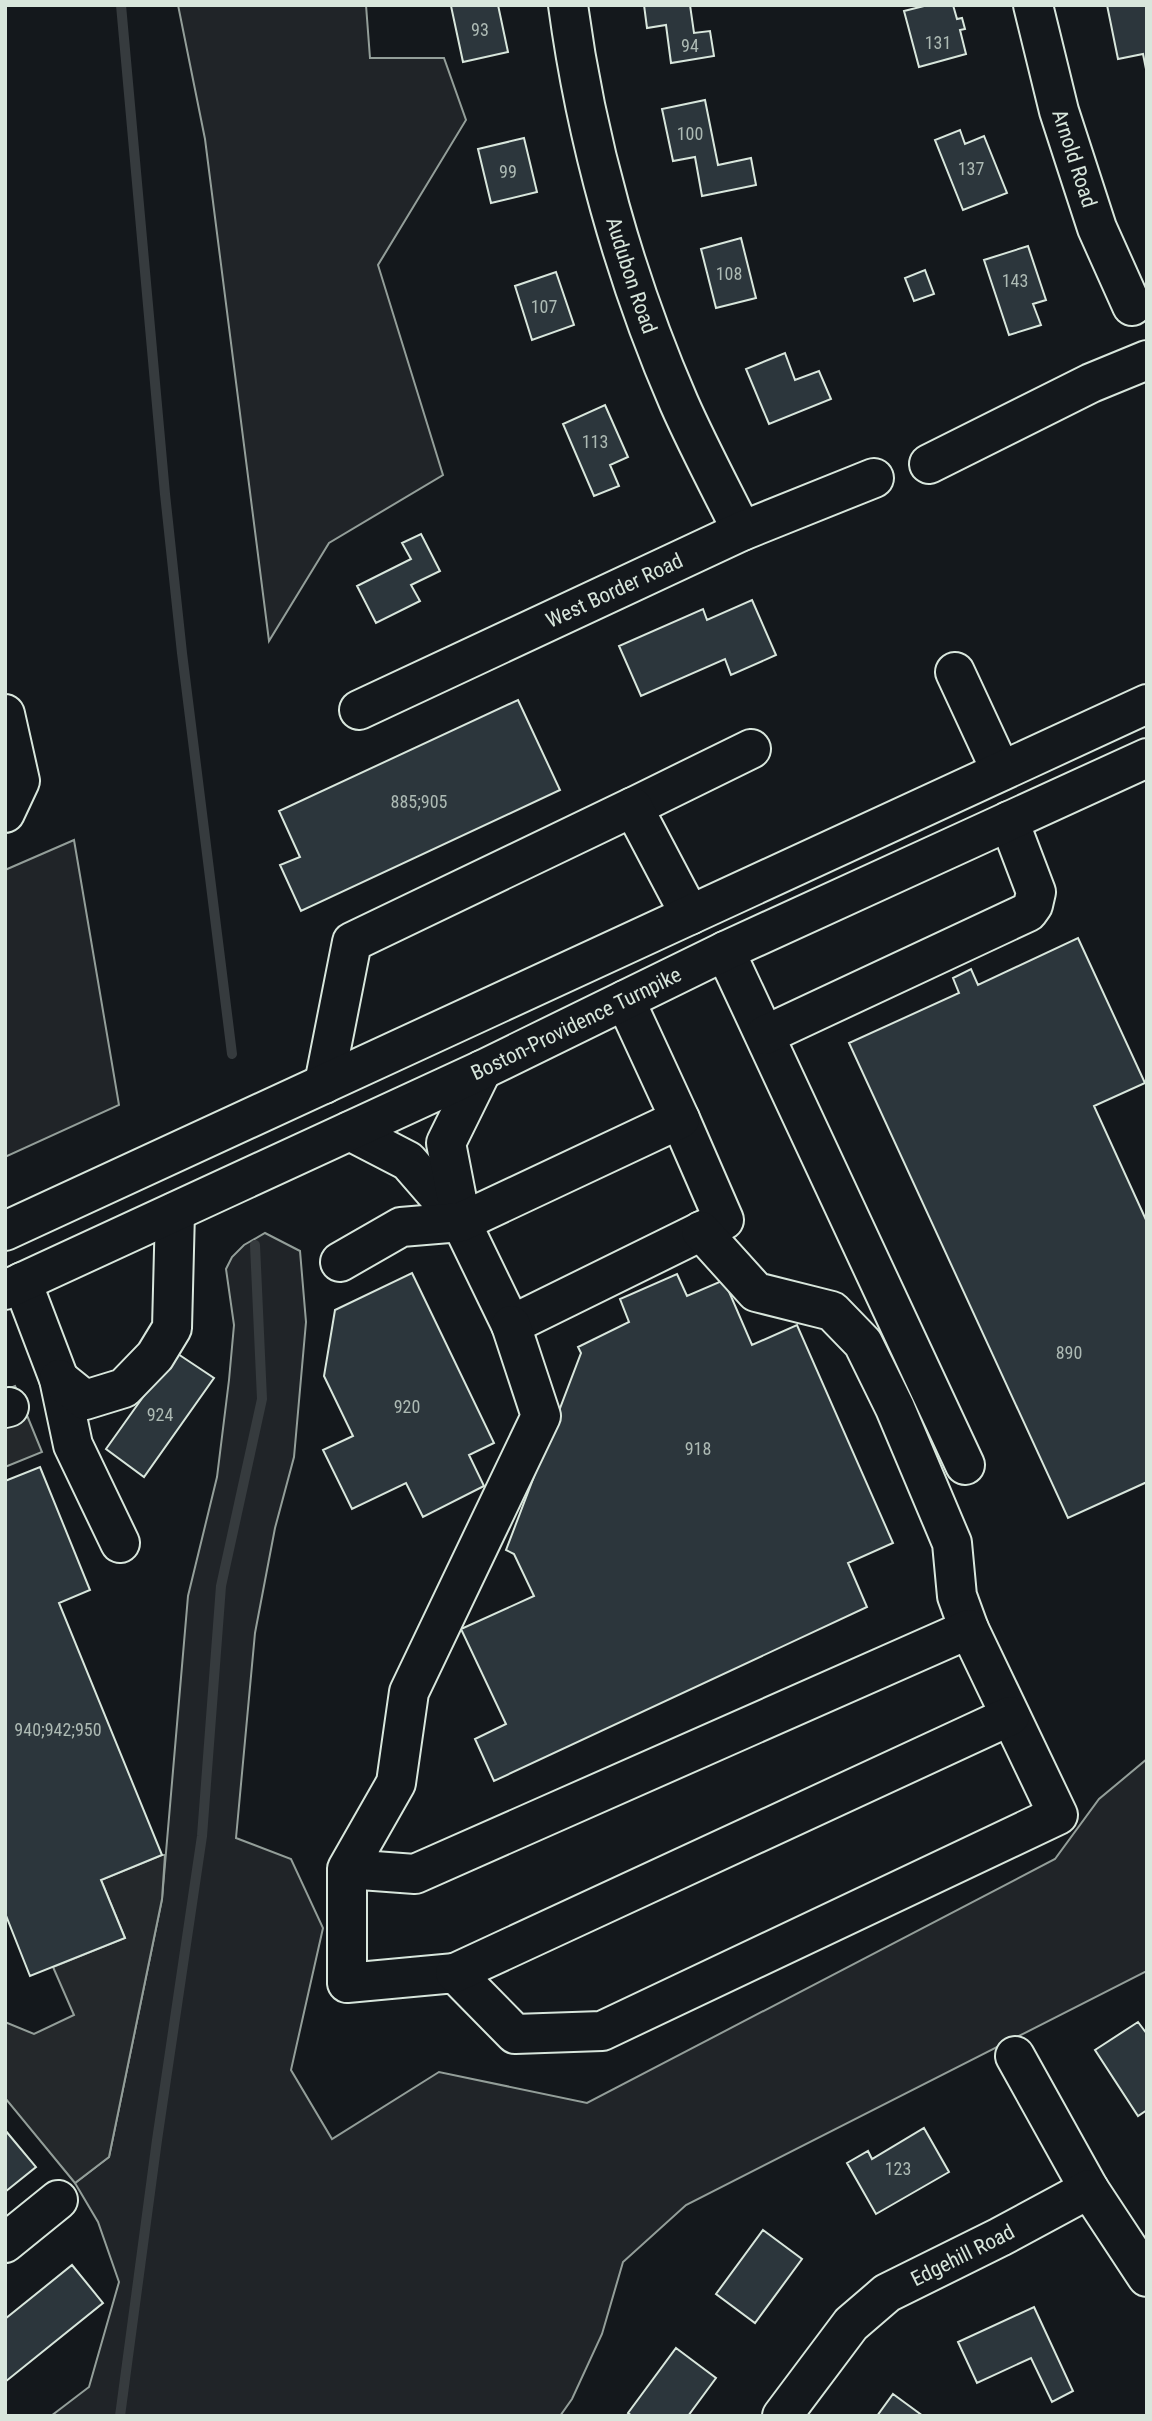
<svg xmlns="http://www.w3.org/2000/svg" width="1152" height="2421" viewBox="0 0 1152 2421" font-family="'Roboto Condensed',sans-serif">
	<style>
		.green { fill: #202428; stroke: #939e99; stroke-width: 2 }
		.parking { fill: #24282b; stroke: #939e99; stroke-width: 2 }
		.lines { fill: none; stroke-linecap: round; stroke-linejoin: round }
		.stream { stroke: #363b3e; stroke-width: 10 }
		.building { fill: #2c363c; stroke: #d8e6dc; stroke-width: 2 }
		.minor-casing { stroke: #d8e6dc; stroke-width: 42 }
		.major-casing { stroke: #d8e6dc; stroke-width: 42 }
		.minor { stroke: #14181c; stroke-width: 38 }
		.major { stroke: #14181c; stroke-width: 38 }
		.labels { text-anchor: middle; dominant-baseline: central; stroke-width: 5; stroke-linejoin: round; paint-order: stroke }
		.number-label { font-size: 18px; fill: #adbab4 }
		.street-label { font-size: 21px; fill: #d8e6dc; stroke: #14181c }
	</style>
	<rect width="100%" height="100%" fill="#14181c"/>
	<!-- green -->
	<path class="green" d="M 178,5 L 366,5 L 370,58 L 444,58 L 466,120 L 378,265 L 443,475 L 329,543 L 269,641 L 205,139 Z
		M 74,840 L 119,1105 L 5,1157 L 5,870 Z
		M 265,1233 L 300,1251 L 306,1322 L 294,1457 L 275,1528 L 255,1633 L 236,1838 L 291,1859 L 323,1928 L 291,2070 L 332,2139 L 439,2072 L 587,2103 L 1055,1859 L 1099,1799 L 1147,1759 L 1147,1971 L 686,2205 L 623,2262 L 602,2334 L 572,2399 L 560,2416 L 51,2416 L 89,2387 L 119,2282 L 98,2222 L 75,2183 L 109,2157 L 162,1899 L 188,1596 L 217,1477 L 229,1380 L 234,1325 L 226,1269 L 232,1257 L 244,1245 Z"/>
	<!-- parking -->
	<path class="parking" d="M 15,1386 L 42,1452 L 5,1467 L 5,1390 Z
		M 162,1855 L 165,1855 L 162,1899 L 109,2157 L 75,2183 L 5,2098 L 5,2022 L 34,2034 L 74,2015 L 53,1967 L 125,1938 L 101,1880 Z"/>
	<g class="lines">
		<!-- stream -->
		<path class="stream" d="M 121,5 L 165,494 L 182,653 L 232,1054
			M 120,2416 L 157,2140 L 202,1836 L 221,1586 L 262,1399 L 255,1245"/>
	</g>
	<!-- building -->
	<path class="building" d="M 498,5 L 508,52 L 463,62 L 451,6 Z
		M 644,5 L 690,5 L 694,33 L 710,31 L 714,56 L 671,63 L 666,25 L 647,28 Z
		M 928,5 L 953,5 L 957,19 L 962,18 L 965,29 L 960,30 L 966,54 L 919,67 L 904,11 Z
		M 1107,5 L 1147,5 L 1147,74 L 1143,54 L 1118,59 Z
		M 705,100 L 718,165 L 751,158 L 756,185 L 702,196 L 695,157 L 673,161 L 662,109 Z
		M 960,130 L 965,144 L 984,136 L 1007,193 L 963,210 L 935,140 Z
		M 524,138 L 537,192 L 491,203 L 478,149 Z
		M 741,238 L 756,298 L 716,308 L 701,249 Z
		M 1028,246 L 1046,300 L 1033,304 L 1041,325 L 1009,335 L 984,260 Z
		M 925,270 L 934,294 L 914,301 L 905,278 Z
		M 556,272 L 574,325 L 532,340 L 515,286 Z
		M 785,353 L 795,380 L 819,371 L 831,399 L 769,424 L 746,369 Z
		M 605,405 L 628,457 L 610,465 L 619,486 L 594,496 L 563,424 Z
		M 421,534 L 440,571 L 411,585 L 420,601 L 376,623 L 357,586 L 411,559 L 402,543 Z
		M 752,600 L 776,655 L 731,675 L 725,659 L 641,696 L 619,646 L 703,609 L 707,620 Z
		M 518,700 L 560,790 L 301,911 L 280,865 L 300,857 L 279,811 Z
		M 1078,938 L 1145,1083 L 1094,1106 L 1147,1222 L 1147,1482 L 1068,1518 L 849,1043 L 959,993 L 953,978 L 971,969 L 978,985 Z
		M 412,1273 L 494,1443 L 469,1455 L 484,1486 L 423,1517 L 406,1483 L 352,1509 L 323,1450 L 353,1436 L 324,1376 L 335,1310 Z
		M 677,1274 L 687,1296 L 724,1280 L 752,1345 L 797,1325 L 893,1543 L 848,1563 L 867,1607 L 494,1781 L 475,1739 L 506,1724 L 461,1629 L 534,1596 L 514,1554 L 506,1550 L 581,1353 L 578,1347 L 629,1322 L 620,1299 Z
		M 175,1352 L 214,1378 L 144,1477 L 106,1449 Z
		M 40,1467 L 90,1590 L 59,1603 L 162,1855 L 101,1880 L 125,1938 L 30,1976 L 5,1913 L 5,1481 Z
		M 1138,2022 L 1147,2034 L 1147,2110 L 1138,2116 L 1095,2050 Z
		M 924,2128 L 949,2172 L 876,2214 L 847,2163 L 868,2151 L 872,2159 Z
		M 5,2130 L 36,2167 L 5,2192 Z
		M 763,2230 L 802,2259 L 755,2323 L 716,2294 Z
		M 72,2265 L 103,2303 L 5,2382 L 5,2319 Z
		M 1034,2307 L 1073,2391 L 1052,2402 L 1031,2358 L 977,2383 L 958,2342 Z
		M 676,2348 L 716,2378 L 688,2416 L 632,2416 L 628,2413 Z
		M 893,2394 L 923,2416 L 877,2416 Z"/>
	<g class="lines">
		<!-- minor casing -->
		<g class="minor-casing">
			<g id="minor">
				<path id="s1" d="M 568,5 C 586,139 625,279 679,403 C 698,446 721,489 742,531"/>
				<path id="s2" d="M 1033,5 L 1059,111 L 1097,228 L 1132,306"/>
				<path d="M 929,464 L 1091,383 L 1147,360"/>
				<path d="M 955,672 L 1001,771"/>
				<path id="s3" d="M 359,710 L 742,531 L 874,478"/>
				<path d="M 5,714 L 20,781 L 5,813"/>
				<path d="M 633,807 L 751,749"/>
				<path d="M 725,951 L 965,1465"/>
				<path d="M 765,1035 L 1028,912 L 1033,905 L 1036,892 L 1009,821"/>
				<path d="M 324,1084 L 352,942 L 633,807 L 690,915"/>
				<path d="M 350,1131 L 408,1161 L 461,1222 L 511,1325 L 724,1220 L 680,1119"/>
				<path d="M 461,1220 L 446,1143 L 482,1070"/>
				<path d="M 701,1231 L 756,1292 L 832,1311 L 863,1343 L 895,1408 L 952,1543 L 957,1596 L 969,1629"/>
				<path d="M 340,1262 L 401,1227 L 461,1222 L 680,1119 L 625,1000"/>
				<path d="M 22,1282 L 59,1379 L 73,1445 L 120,1543"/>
				<path d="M 59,1379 L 85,1400 L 124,1388 L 155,1356 L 172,1328 L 175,1212"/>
				<path d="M 5,1408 L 9,1407"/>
				<path d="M 347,1869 L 415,1874 L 969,1629 L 1058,1815 L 602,2031 L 515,2034 L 455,1973 L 347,1983 L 347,1869 L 396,1783 L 409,1692 L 541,1416 L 511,1325"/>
				<path d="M 455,1973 L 1010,1716"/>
				<path d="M 1015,2056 L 1089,2189"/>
				<path d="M 5,2243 L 58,2200"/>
				<path id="s4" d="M 782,2416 L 851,2324 L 887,2293 L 1000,2237 L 1089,2189 L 1147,2277"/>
			</g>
		</g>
		<!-- major casing -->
		<g class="major-casing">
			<g id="major">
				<path d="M 5,1231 L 1147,704"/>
				<path id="s5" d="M 5,1290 L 482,1070 L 725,951 L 1147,758"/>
			</g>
		</g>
		<!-- minor -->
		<use href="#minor" class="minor"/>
		<!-- major -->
		<use href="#major" class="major"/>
	</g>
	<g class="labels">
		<!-- number labels -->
		<g class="number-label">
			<text x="480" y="29">93</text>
			<text x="938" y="42">131</text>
			<text x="690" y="45">94</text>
			<text x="690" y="133">100</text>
			<text x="971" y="168">137</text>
			<text x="508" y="171">99</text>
			<text x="729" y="273">108</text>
			<text x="1015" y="280">143</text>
			<text x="544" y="306">107</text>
			<text x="595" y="441">113</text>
			<text x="419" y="801">885;905</text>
			<text x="1069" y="1352">890</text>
			<text x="407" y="1406">920</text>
			<text x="160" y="1414">924</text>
			<text x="698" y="1448">918</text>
			<text x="58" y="1729">940;942;950</text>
			<text x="898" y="2168">123</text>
		</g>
		<!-- street labels -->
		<g class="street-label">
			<text stroke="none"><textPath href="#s2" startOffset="159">Arnold Road</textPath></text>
			<text stroke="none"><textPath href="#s1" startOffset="278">Audubon Road</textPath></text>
			<text stroke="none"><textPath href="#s3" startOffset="282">West Border Road</textPath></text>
			<text stroke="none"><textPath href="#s5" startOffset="630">Boston-Providence Turnpike</textPath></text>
			<text stroke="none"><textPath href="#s4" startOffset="247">Edgehill Road</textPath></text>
		</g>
	</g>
	<!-- border -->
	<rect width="1152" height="2421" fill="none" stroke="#d8e6dc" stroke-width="14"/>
</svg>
